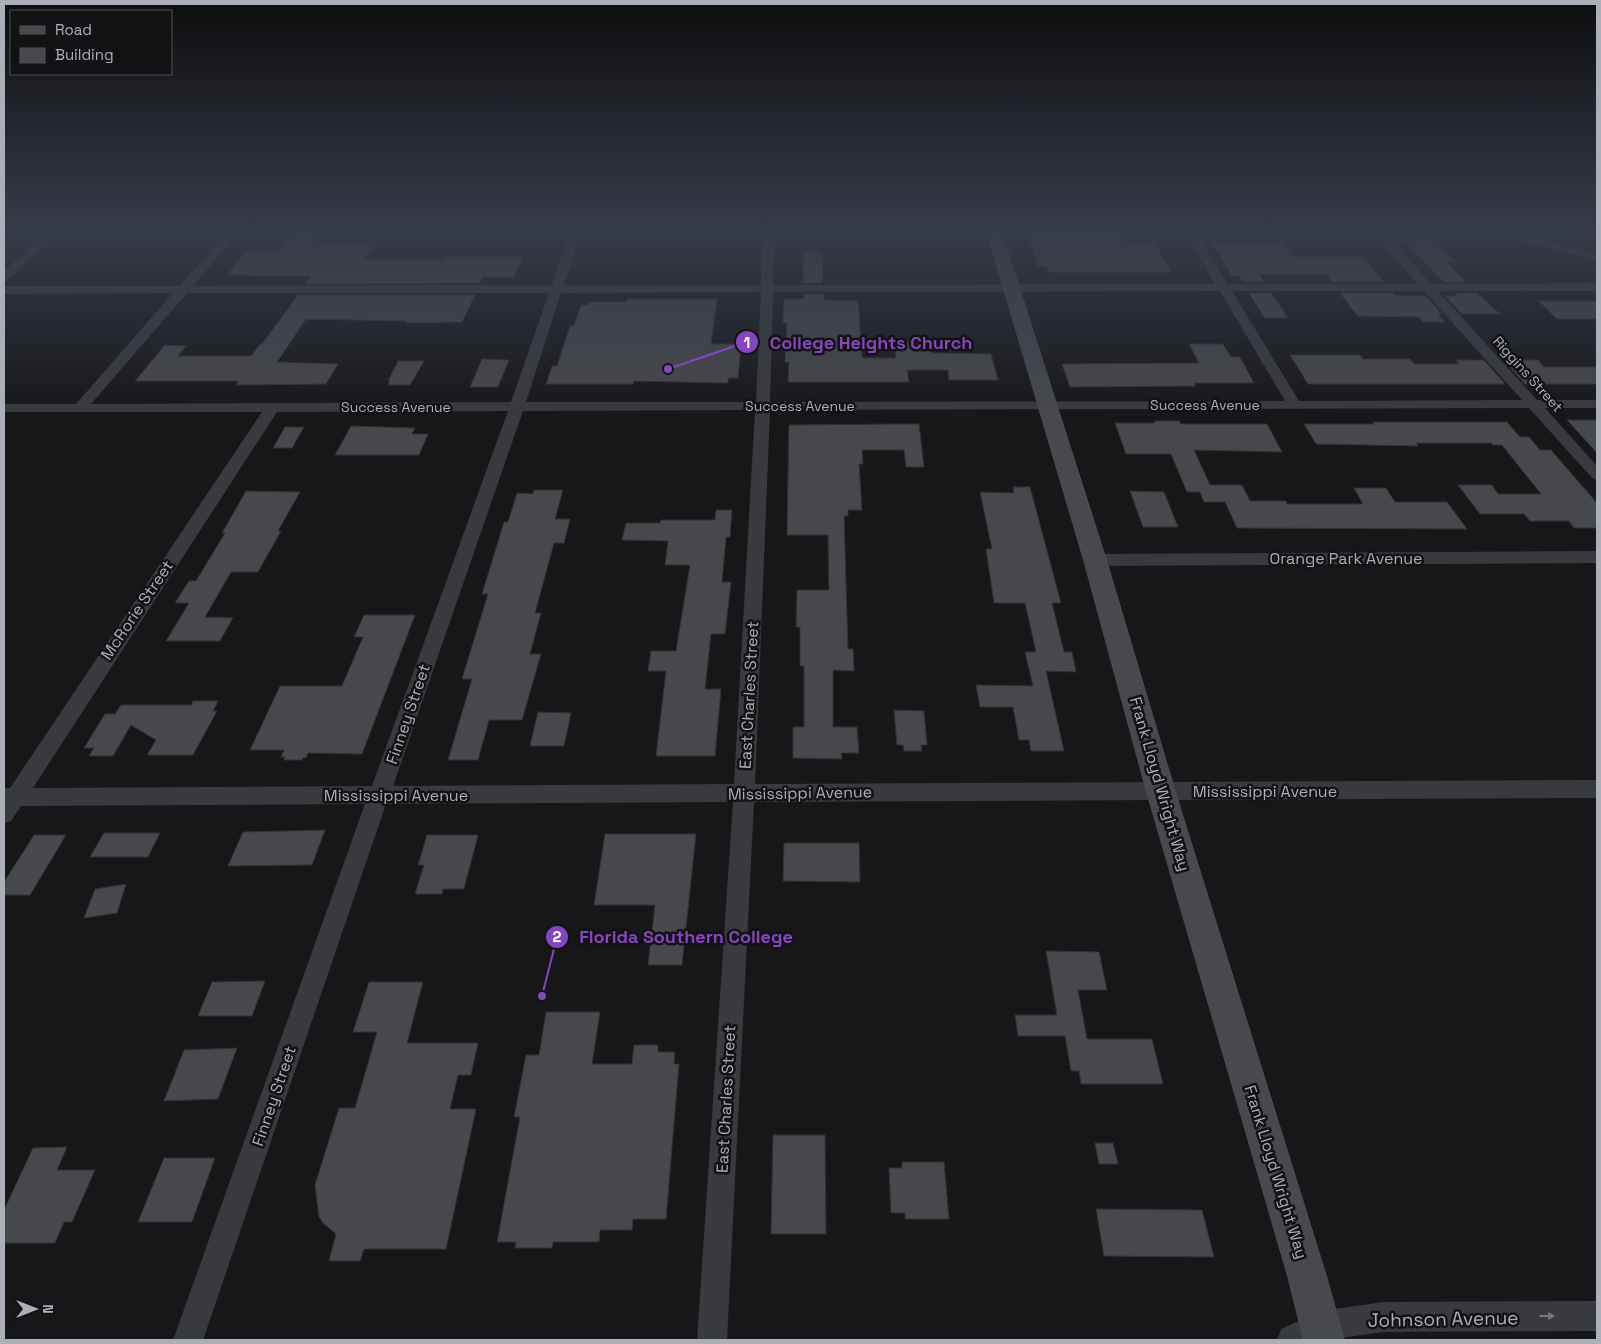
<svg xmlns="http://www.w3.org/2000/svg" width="1601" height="1344" viewBox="0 0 1601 1344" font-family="'Space Grotesk',sans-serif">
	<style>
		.building { fill: #47484b; stroke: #323235 }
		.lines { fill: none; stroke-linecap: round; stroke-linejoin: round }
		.street { fill: #393a3e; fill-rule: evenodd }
		.secondary { fill: #47494d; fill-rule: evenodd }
		.oneway { fill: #787a81 }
		.labels { text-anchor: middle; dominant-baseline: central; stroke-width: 5; stroke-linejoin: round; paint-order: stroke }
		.far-street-label { font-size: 14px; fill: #abafb7; stroke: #121214 }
		.street-label { font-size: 16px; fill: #abafb7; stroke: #121214 }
		.near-street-label { font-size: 19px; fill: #abafb7; stroke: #121214 }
		.leader { fill: none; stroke: #8546bd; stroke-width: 2 }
		.callout-dot { fill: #8546bd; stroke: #121214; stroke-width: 2 }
		.mark-label { font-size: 15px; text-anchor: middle; font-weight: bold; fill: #fff }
		.callout-label { font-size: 18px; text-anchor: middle; font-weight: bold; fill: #8546bd; stroke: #121214; stroke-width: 5; stroke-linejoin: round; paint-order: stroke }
	</style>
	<rect width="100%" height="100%" fill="#171719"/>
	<!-- building -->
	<path class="building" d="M 295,228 L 327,228 L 315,245 L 374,245 L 364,260 L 443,260 L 445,257 L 523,257 L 514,277 L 483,277 L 480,283 L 306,284 L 311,276 L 227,275 L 246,251 L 277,251 Z
		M 1025,228 L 1118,228 L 1125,243 L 1154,243 L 1171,272 L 1049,272 L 1046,266 L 1038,266 Z
		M 1415,229 L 1420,234 L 1429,234 L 1456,262 L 1447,262 L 1466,282 L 1444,282 L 1398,234 L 1409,234 Z
		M 1211,242 L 1281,242 L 1292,257 L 1363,257 L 1384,282 L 1332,282 L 1326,274 L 1259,274 L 1264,282 L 1243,282 L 1239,276 L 1232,276 Z
		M 804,252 L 822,252 L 823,283 L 803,283 Z
		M 1249,293 L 1271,293 L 1288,318 L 1265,318 Z
		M 1340,293 L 1393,293 L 1396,296 L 1426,296 L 1442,314 L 1438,314 L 1445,322 L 1423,322 L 1419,317 L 1358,316 Z
		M 1454,293 L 1477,293 L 1500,314 L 1462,314 L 1445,296 L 1458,296 Z
		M 804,294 L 824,294 L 824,300 L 858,301 L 862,358 L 896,358 L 895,342 L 929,341 L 932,353 L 991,354 L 998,380 L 949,380 L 948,370 L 907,370 L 909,382 L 788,382 L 789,362 L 785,362 L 787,323 L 783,323 L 784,299 L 804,299 Z
		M 298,295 L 475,295 L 462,322 L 405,323 L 406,321 L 306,319 L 277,362 L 338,364 L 326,384 L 236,385 L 239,381 L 135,381 L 165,345 L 186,346 L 178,356 L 251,356 L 260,344 L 262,344 Z
		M 627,299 L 717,299 L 711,344 L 741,344 L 738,378 L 728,378 L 728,383 L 634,381 L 633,384 L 546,384 L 552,366 L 557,366 L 570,326 L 574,326 L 581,305 L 588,305 L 589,302 L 627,302 Z
		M 1539,301 L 1597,301 L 1597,319 L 1557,319 Z
		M 1189,344 L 1223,344 L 1231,357 L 1240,357 L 1254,383 L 1194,383 L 1196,386 L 1070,387 L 1062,364 L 1199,363 Z
		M 1290,355 L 1360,355 L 1363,359 L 1410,359 L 1414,364 L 1459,364 L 1456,360 L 1484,360 L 1505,384 L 1308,384 Z
		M 482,359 L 509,360 L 498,387 L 470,387 Z
		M 1504,360 L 1538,360 L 1544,367 L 1597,367 L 1597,384 L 1525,384 Z
		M 398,361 L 424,361 L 410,385 L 388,385 L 390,381 L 388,381 Z
		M 1567,420 L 1597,420 L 1597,453 Z
		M 1154,421 L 1179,421 L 1181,424 L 1267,424 L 1282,452 L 1194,450 L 1210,485 L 1242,485 L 1250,501 L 1286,501 L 1287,504 L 1363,504 L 1354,488 L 1386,488 L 1395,502 L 1447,502 L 1467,529 L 1237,528 L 1225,502 L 1204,502 L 1200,492 L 1187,492 L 1171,454 L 1126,454 L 1115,423 L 1155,423 Z
		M 1373,422 L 1507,422 L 1520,437 L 1529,437 L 1540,450 L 1551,450 L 1597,503 L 1597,528 L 1574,528 L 1569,521 L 1530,521 L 1524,514 L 1480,514 L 1458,485 L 1492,485 L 1498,494 L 1541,494 L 1502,445 L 1493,445 L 1491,443 L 1416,443 L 1418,446 L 1316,444 L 1304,424 L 1374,424 Z
		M 896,424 L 919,424 L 924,467 L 906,467 L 904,450 L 862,450 L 863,464 L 859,464 L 862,510 L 848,510 L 848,516 L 844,516 L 848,649 L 853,649 L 854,671 L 833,670 L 833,727 L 857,727 L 859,753 L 841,753 L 842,759 L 793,758 L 793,727 L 804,727 L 804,666 L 800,666 L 800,627 L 796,627 L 797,590 L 829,590 L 828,535 L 787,535 L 789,425 Z
		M 351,426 L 415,428 L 412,434 L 428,434 L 419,455 L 335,455 Z
		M 285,427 L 304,427 L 292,448 L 273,448 Z
		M 1013,487 L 1030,487 L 1061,603 L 1052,603 L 1064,652 L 1072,652 L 1076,672 L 1046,671 L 1064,751 L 1031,751 L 1029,740 L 1019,740 L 1013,707 L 980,707 L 976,685 L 1033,686 L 1025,652 L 1036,652 L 1025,603 L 994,603 L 986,549 L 992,549 L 980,492 L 1014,493 Z
		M 534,490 L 563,490 L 555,519 L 570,519 L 564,543 L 554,543 L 535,613 L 541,613 L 530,654 L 541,654 L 522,720 L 489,720 L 478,760 L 448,760 L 472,679 L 462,679 L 488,594 L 482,594 L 504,522 L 508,522 L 517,493 L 533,494 Z
		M 246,491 L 300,492 L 278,531 L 281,531 L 258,572 L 231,572 L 205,617 L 233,618 L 220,641 L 166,641 L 189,603 L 175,603 L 189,581 L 196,581 L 225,533 L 222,533 Z
		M 1130,491 L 1164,492 L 1178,527 L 1143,527 Z
		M 716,510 L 732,510 L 730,537 L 726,537 L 722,582 L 731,582 L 725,634 L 711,634 L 705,689 L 721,689 L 715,756 L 656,756 L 666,671 L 648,671 L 651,651 L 676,651 L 690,565 L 665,565 L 668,541 L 622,540 L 626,523 L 660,523 L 661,520 L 715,520 Z
		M 364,615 L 415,615 L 362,754 L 308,753 L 306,758 L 303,758 L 302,760 L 284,760 L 285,757 L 281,757 L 284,750 L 250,750 L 280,686 L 342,686 L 363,637 L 354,637 Z
		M 193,701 L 218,701 L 213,711 L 217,711 L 193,755 L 147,755 L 156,740 L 131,725 L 113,756 L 89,756 L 94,748 L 84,748 L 105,714 L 115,714 L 121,705 L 191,705 Z
		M 894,710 L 924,711 L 927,745 L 921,745 L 922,751 L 904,751 L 903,745 L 897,745 Z
		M 538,712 L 571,713 L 564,746 L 530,746 Z
		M 325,830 L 312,865 L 228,866 L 243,832 Z
		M 104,833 L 160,833 L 148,857 L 90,857 Z
		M 605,834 L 696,834 L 682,965 L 648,965 L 655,905 L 594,905 Z
		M 34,835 L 66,835 L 30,895 L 4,895 L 4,882 Z
		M 427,835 L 478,835 L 464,889 L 443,889 L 442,894 L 415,894 L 424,865 L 418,865 Z
		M 784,843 L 859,843 L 860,882 L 783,881 Z
		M 126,884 L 117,913 L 84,918 L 95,889 Z
		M 1046,951 L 1099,952 L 1107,990 L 1078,990 L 1087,1039 L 1152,1039 L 1163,1084 L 1081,1084 L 1079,1071 L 1071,1071 L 1065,1036 L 1018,1036 L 1015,1015 L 1057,1015 Z
		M 265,981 L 252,1016 L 198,1016 L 212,982 Z
		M 369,982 L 423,982 L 407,1043 L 478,1043 L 471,1075 L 458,1075 L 450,1109 L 476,1109 L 446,1249 L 364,1249 L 360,1261 L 329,1261 L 336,1234 L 323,1223 L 319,1217 L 315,1185 L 339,1108 L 355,1108 L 377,1032 L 353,1032 Z
		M 546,1012 L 600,1012 L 592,1064 L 632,1064 L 634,1045 L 658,1045 L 658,1052 L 675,1052 L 674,1064 L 679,1064 L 666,1219 L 633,1219 L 632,1230 L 600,1230 L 599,1242 L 553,1242 L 552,1248 L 515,1248 L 516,1242 L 497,1242 L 520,1117 L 514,1117 L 526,1055 L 539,1055 Z
		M 237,1048 L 218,1099 L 164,1101 L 184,1050 Z
		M 773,1135 L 825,1135 L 826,1234 L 771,1234 Z
		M 1095,1143 L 1113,1143 L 1118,1164 L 1099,1164 Z
		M 67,1147 L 57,1170 L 95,1170 L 72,1222 L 64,1222 L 55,1243 L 4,1243 L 4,1210 L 33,1148 Z
		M 164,1158 L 215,1158 L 192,1222 L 138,1222 Z
		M 902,1162 L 944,1162 L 949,1219 L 905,1219 L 905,1213 L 891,1213 L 889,1168 L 902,1168 Z
		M 1096,1209 L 1202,1210 L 1214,1257 L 1104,1256 Z"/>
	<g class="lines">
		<!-- street -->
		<path class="street" d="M 52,228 L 64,228 L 8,280 L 4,281 L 4,271 Z
			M 231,228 L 242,228 L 193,286 L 552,285 L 571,228 L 582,228 L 564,285 L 761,285 L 763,228 L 775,228 L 773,285 L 1215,284 L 1182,228 L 1193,228 L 1227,284 L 1418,284 L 1369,228 L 1380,228 L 1431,284 L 1597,283 L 1597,291 L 1438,291 L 1537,400 L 1597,400 L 1597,408 L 1545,408 L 1597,466 L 1597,480 L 1592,478 L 1529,408 L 770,410 L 755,784 L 1597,780 L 1597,798 L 754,802 L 727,1340 L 697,1340 L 733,802 L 386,804 L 203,1340 L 173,1340 L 365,804 L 21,806 L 11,821 L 4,823 L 4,788 L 10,788 L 262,412 L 4,412 L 4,404 L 76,404 L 173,293 L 4,294 L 4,286 L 180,286 ZM 1220,291 L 1285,401 L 770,402 L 773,292 ZM 1232,291 L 1424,291 L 1522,400 L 1299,401 ZM 761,292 L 756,402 L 526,402 L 561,293 ZM 187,293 L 549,293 L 511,402 L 91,404 ZM 755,410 L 734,784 L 393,786 L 523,411 ZM 508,411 L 372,786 L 33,788 L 277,412 Z
			M 1469,228 L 1490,228 L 1597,254 L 1597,260 Z
			M 1597,551 L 1597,563 L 1095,566 L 1089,564 L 1087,560 L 1089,556 L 1095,554 Z
			M 1597,1301 L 1597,1331 L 1383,1332 L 1326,1340 L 1277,1340 L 1281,1329 L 1321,1311 L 1383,1302 Z"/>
		<!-- secondary -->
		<path class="secondary" d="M 985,228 L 1001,228 L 1107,560 L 1176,792 L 1327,1276 L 1345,1340 L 1303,1340 L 1287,1276 L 1146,792 L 1083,560 Z"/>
	</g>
	<!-- one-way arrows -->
	<defs><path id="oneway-solid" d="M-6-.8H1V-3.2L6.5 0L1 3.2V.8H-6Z" transform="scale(1.25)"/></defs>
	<use class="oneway" href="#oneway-solid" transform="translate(1547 1316)"/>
	<!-- sky -->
	<linearGradient id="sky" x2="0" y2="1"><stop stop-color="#0d0d0e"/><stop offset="0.55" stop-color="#363c49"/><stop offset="1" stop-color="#363c49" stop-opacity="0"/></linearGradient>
	<rect width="1601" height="417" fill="url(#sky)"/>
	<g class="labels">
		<!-- far-street labels -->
		<g class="far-street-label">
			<text transform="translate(1528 374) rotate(48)">Riggins Street</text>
			<text x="1205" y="405">Success Avenue</text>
			<text x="800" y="406">Success Avenue</text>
			<text x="396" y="407">Success Avenue</text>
		</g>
		<!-- street labels -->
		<g class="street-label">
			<text x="1346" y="558">Orange Park Avenue</text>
			<text transform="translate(137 610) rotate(-56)">McRorie Street</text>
			<text transform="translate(749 695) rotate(-87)">East Charles Street</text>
			<text transform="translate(408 714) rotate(-71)">Finney Street</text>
			<text transform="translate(1160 784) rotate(74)">Frank Lloyd Wright Way</text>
			<text x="1265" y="791">Mississippi Avenue</text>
			<text transform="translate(800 793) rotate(-1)">Mississippi Avenue</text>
			<text x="396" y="795">Mississippi Avenue</text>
			<text transform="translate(274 1096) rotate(-71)">Finney Street</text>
			<text transform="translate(726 1099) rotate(-87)">East Charles Street</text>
			<text transform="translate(1276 1172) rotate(73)">Frank Lloyd Wright Way</text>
		</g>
		<!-- near-street labels -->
		<g class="near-street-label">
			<text transform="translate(1443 1319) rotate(-1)">Johnson Avenue</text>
		</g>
	</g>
	<!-- callouts -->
	<path class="leader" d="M668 369L747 342M542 996L557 937"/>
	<g class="callout-dot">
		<circle cx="668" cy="369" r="5"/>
		<circle cx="542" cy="996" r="5"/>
		<circle cx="747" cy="342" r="12"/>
		<circle cx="557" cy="937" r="12"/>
	</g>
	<g class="mark-label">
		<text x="747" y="348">1</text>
		<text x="557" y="942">2</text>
	</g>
	<g class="callout-label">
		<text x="871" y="349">College Heights Church</text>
		<text x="686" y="943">Florida Southern College</text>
	</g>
	<!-- border -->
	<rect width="1601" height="1344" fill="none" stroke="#abafb7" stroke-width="10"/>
	<!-- legend -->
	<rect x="10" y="10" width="162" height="65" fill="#121214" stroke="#4f5155"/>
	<rect x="20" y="26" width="25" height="8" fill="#47494d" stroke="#4f5155"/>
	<text x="55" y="35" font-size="15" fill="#abafb7">Road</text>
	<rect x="20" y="48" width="25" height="15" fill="#47484b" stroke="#4f5155"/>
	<text x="55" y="60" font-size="15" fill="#abafb7">Building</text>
	<!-- north arrow -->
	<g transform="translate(35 1309) rotate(90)" stroke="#121214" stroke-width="4" paint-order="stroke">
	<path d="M0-4L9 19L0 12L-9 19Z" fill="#abafb7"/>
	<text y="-8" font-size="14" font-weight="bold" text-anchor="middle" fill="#abafb7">N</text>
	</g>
</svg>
